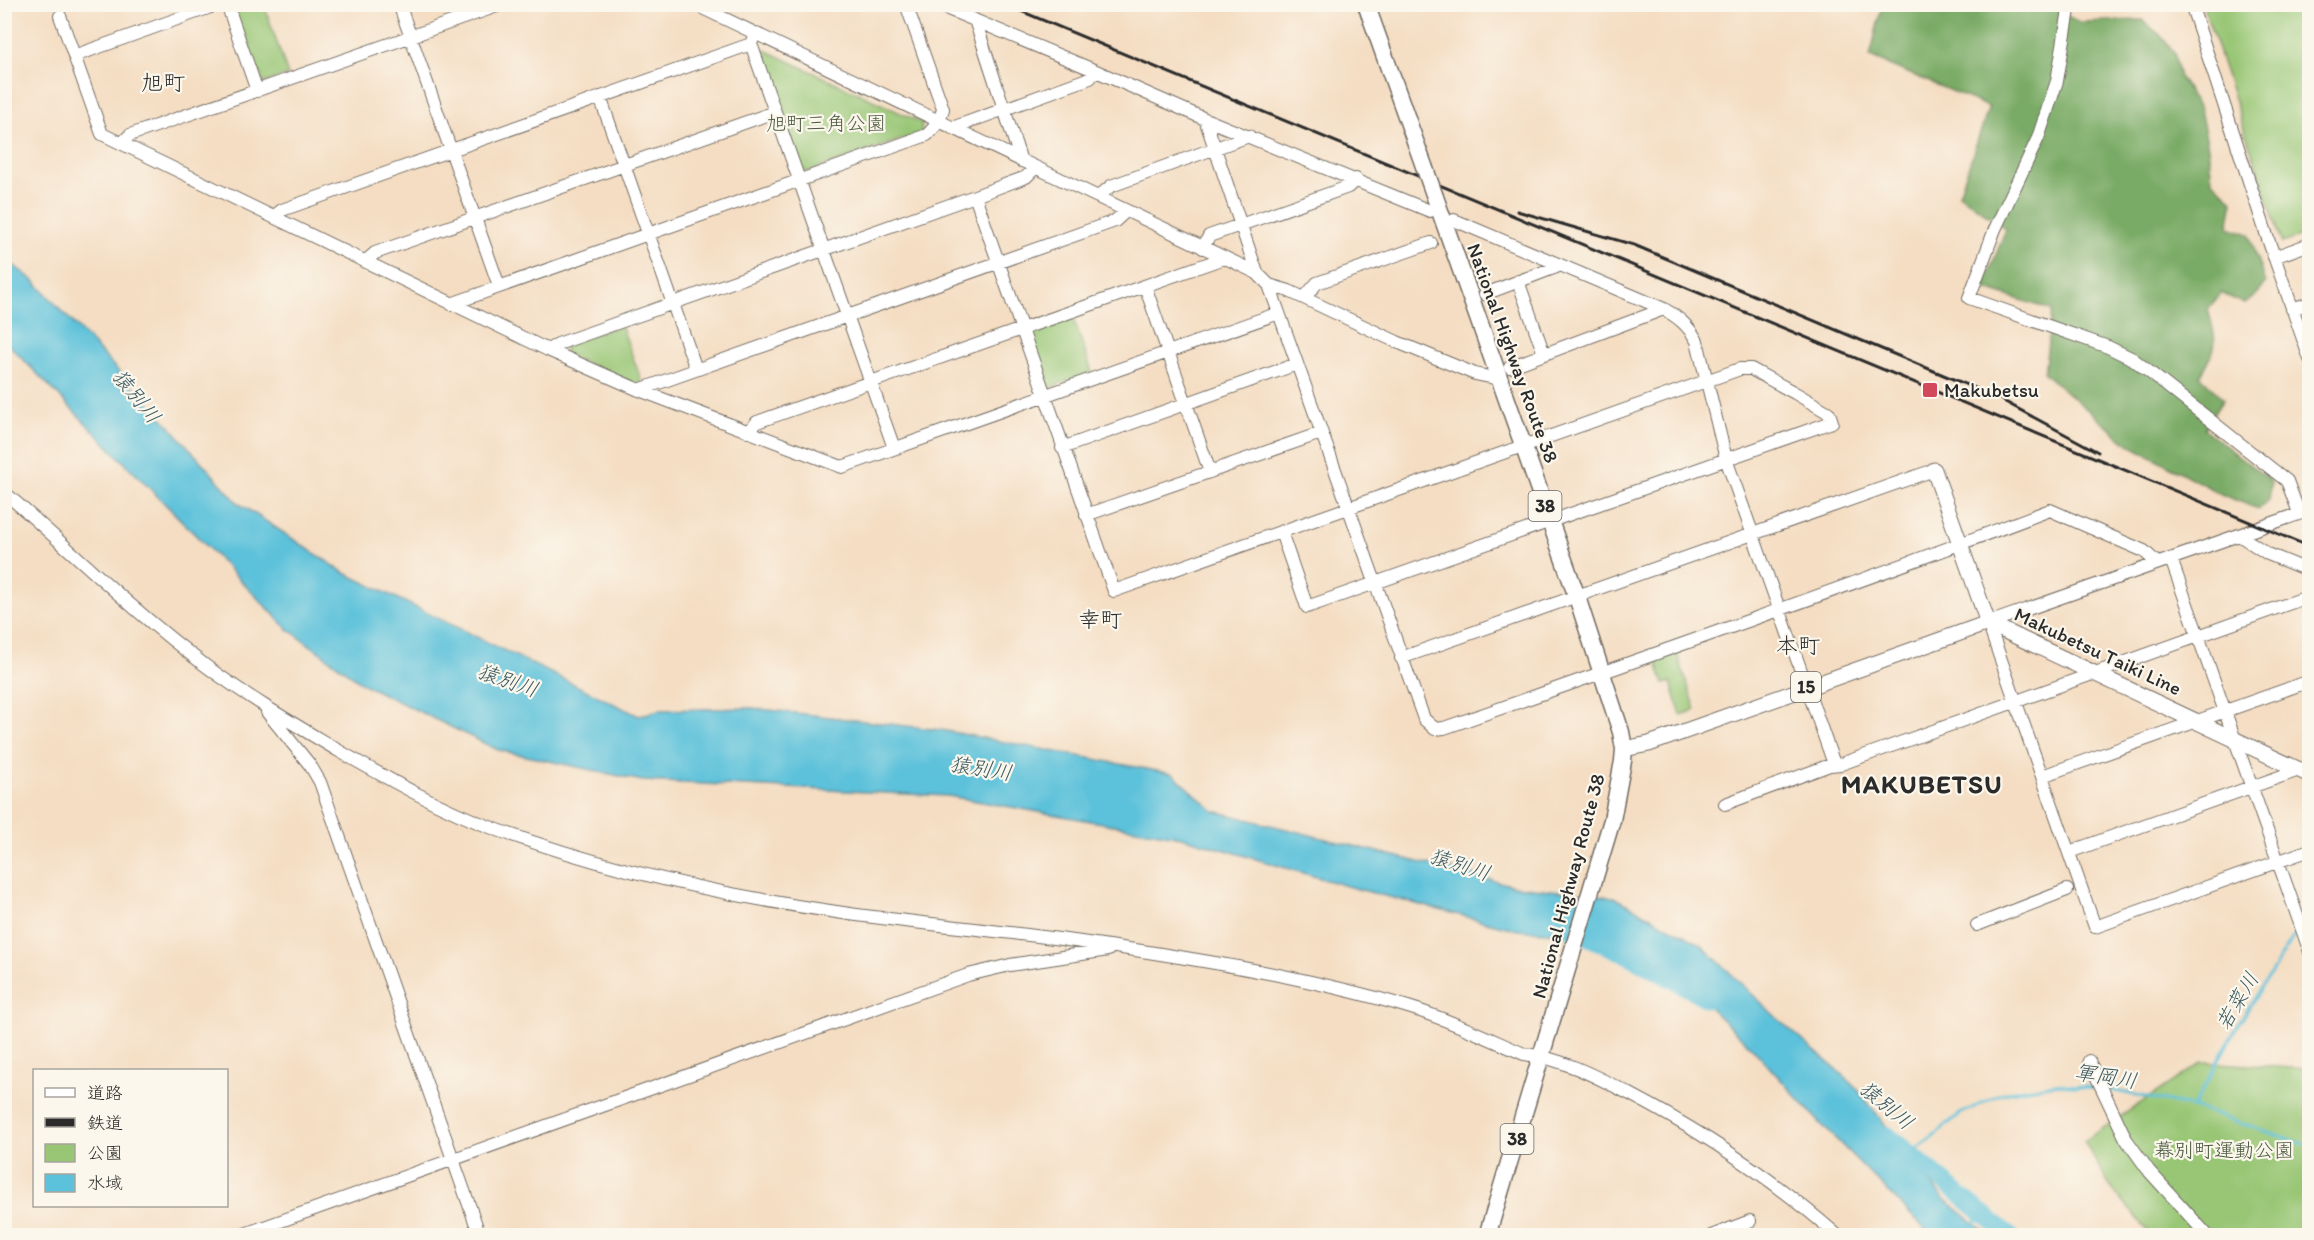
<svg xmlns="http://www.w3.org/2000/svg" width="2314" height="1240" viewBox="0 0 2314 1240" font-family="Itim,'Klee One',sans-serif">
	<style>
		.green { fill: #98c675; stroke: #627850; stroke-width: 1.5 }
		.forest { fill: #7aab66; stroke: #526b48; stroke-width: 1.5 }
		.water { fill: #5cc1da; stroke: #447682; stroke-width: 1.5 }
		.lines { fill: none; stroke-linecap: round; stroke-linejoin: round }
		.stream { stroke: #5cc1da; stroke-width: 3 }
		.river { stroke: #5cc1da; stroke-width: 18 }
		.minor-casing { stroke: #716960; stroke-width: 14 }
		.major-casing { stroke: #716960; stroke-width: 17 }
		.highway-casing { stroke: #716960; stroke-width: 19 }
		.minor { stroke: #fff; stroke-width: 12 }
		.major { stroke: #fff; stroke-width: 15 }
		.highway { stroke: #fff; stroke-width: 16 }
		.rail { stroke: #2b2b2b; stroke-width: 3 }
		.highway-bridge-casing { stroke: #716960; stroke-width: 19; stroke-linecap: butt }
		.highway-bridge { stroke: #fff; stroke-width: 16 }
		.poi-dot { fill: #d1495b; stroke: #fbf7ec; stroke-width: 2 }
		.labels { text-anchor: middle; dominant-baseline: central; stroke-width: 4.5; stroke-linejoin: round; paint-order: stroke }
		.shield { fill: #fbf7ec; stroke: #696865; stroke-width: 1.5 }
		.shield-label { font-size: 18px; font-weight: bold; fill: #2b2b2b }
		.park-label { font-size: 20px; fill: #4c5a41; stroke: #fbf7ec }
		.street-label { font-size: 20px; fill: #2b2b2b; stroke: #fbf7ec }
		.poi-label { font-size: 20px; fill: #2b2b2b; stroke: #fbf7ec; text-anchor: start }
		.water-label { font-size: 21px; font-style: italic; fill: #3a5860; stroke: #fbf7ec }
		.quarter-label { font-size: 22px; fill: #2b2b2b; stroke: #fbf7ec }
		.district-label { font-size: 26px; font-weight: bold; letter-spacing: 1.5px; fill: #2b2b2b; stroke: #fbf7ec }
	</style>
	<rect width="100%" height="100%" fill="#fbf7ec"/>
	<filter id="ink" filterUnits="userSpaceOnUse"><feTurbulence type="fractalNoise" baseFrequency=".0167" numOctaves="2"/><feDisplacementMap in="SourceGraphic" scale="12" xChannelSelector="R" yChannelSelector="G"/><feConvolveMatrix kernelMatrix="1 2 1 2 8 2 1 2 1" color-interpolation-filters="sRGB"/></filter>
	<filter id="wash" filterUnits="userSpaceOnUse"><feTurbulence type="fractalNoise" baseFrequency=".008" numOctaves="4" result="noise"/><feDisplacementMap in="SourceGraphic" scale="24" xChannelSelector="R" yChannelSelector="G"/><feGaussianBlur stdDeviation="1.35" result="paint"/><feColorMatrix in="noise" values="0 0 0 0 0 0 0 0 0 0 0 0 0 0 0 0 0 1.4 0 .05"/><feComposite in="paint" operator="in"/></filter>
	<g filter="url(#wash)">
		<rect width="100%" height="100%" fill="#f4ddc2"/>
		<!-- green -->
		<path class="green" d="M 236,5 L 264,5 L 288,75 L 264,83 L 257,80 L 233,9 Z
			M 2203,5 L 2309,5 L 2309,233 L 2282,243 Z
			M 763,49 L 922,123 L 921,133 L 807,172 L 798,167 L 759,56 Z
			M 1072,315 L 1092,372 L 1046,389 L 1026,332 Z
			M 621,325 L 642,382 L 635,384 L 565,354 L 565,344 Z
			M 1677,653 L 1696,710 L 1681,715 L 1671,682 L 1664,684 L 1656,660 Z
			M 2202,1062 L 2309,1069 L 2309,1235 L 2151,1235 L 2109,1185 L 2084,1141 Z"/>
		<!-- forest -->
		<path class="forest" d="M 1882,5 L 2050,5 L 2057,11 L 2079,22 L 2142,20 L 2160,35 L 2174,52 L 2180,78 L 2200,110 L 2208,147 L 2212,180 L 2233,201 L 2228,227 L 2249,234 L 2265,283 L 2256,295 L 2245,304 L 2221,293 L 2208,309 C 2217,344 2219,345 2200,376 L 2223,399 L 2204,429 L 2271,481 L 2269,501 L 2258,509 L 2223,495 L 2128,444 L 2044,373 L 2052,310 L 1983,288 L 2006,229 L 1959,194 L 1989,107 L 1870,57 Z"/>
		<!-- water -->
		<path class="water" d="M 5,259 L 33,280 L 166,422 L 238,503 L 343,572 L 639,716 L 658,710 L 752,708 L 941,730 L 1173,774 L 1214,811 L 1515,886 L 1614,897 L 1699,943 L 1777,1018 L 1854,1085 L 1943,1198 L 1989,1235 L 1931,1235 L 1821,1124 L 1753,1049 L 1665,965 L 1606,936 L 1518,930 L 1350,887 L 1182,837 L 948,796 L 643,781 L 498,750 L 365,685 L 288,629 L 5,341 Z"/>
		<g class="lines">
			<!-- stream -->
			<path class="stream" d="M 2304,920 L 2310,912
				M 2106,1089 L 2193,1107 L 2310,1146
				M 2193,1107 L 2235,1030 L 2297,931
				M 1911,1154 L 1960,1114 L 2003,1093 L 2055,1084 L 2097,1088
				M 1975,1208 L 1977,1236"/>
			<!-- river -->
			<path class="river" d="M 1564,926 L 1630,956 L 1708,999
				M 1887,1135 L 2010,1236"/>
		</g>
	</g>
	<g filter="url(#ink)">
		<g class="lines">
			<!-- minor casing -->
			<g class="minor-casing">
				<path id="minor" d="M 227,4 L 257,91
					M 399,4 L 499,286
					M 694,4 L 1257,273 L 1269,285 L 1289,291 L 1397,342 L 1475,374 L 1499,379
					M 936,4 L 1096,71 L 1205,119 L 1430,211
					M 2070,4 L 2057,81 L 2038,138 L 1995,229 L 1969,298 L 2108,347 L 2133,359 L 2287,481 L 2299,513
					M 2191,4 L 2268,239 L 2310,359
					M 60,16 L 102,134 L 548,350 L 639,390 L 842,467 L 1279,313
					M 975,20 L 1021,161
					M 751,44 L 894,448
					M 74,56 L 219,4
					M 600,97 L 696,369
					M 1205,119 L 1257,273
					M 952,128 L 1090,78 L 1096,71
					M 123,142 L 130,135 L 503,4
					M 975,196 L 1114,591 L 1740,369 L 1751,369 L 1795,393 L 1829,413 L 1832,422 L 1307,607 L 1281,532
					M 1098,197 L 1111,186 L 1249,136
					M 273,217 L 282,210 L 751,44 L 755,33
					M 1454,220 L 1664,309 C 1679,318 1688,325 1697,341 L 1726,459 L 1834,764
					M 1203,248 L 1209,236 L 1348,187 L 1356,179
					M 2274,257 L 2310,244
					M 366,261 L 375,253 L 775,112
					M 1518,281 L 1544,354
					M 1269,285 L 1424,719 L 1435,729 L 1444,728 C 1647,657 1850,586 2050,510 L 2144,551 L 2157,563
					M 1145,286 L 1210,472
					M 1485,294 L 1559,266
					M 1304,298 L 1317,283 L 1431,243
					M 451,304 L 927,135 L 939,122 L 943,109 L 906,4
					M 2292,309 L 2310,303
					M 548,350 L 558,344 L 975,196 L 1026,177 L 1035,168
					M 1510,367 L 1664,309
					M 639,390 L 1115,221 L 1126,211
					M 748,432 L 757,422 L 1224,258
					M 1062,448 L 1297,364
					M 4,492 C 71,550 135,613 206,666 C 249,698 294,724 339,751 C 390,780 441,809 495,829 C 607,870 725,896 843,913 C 919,924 997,930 1074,941 C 1186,957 1300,975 1408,1007 C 1448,1019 1487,1038 1524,1054 C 1562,1058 1597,1077 1630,1094 C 1704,1133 1775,1180 1838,1236
					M 2310,510 L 1988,623 L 2095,927 L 2310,850
					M 1086,515 L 1321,433
					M 2239,535 L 2268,554 L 2310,571
					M 2171,559 L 2310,952
					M 1401,658 L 1934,470
					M 267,712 L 310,765 L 320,782 L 480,1236
					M 2042,776 L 2310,681
					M 1725,804 L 1830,765 L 1841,764 L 2310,596
					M 2069,852 L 2310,766
					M 1977,925 L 2067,890
					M 2089,1061 L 2126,1139 L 2149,1171 L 2208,1236
					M 239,1236 L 968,975 L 1010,965 L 1108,950
					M 1711,1236 L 1750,1221"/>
			</g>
			<!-- major casing -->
			<g class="major-casing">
				<path id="major" d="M 1934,470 L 1988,623
					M 1624,749 L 1649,744 L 1988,623 L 2310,775"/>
			</g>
			<!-- highway casing -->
			<g class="highway-casing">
				<path id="highway" d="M 1366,4 L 1424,166
					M 1435,197 L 1577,597 L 1621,732 L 1624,749 L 1623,761 L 1612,820 L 1487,1236"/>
			</g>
			<!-- minor -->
			<use href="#minor" class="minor"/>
			<!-- major -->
			<use href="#major" class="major"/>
			<!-- highway -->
			<use href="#highway" class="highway"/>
			<!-- rail -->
			<path class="rail" d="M 1004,4 L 2310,547
				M 1517,211 L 1634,245 L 1996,397 L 2098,452"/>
			<!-- highway-bridge casing -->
			<g class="highway-bridge-casing">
				<path id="highway-bridge" d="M 1424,166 L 1435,197"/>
			</g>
			<!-- highway-bridge -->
			<use href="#highway-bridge" class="highway-bridge"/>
		</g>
	</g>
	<!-- markers -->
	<rect class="poi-dot" x="1922" y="382" width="16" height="16" rx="3"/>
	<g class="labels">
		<!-- shield labels -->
		<g class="shield">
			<rect x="1528.5" y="491" width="33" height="30" rx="4.5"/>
			<rect x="1791" y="672" width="30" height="30" rx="4.5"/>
			<rect x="1500.5" y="1124" width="33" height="30" rx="4.5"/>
		</g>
		<g class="shield-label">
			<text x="1545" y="506">38</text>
			<text x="1806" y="687">15</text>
			<text x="1517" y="1139">38</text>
		</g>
		<!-- park labels -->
		<g class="park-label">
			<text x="826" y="123">旭町三角公園</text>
			<text x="2224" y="1150">幕別町運動公園</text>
		</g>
		<!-- street labels -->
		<g class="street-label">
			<text transform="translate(1513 353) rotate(70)">National Highway Route 38</text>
			<text transform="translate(2098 651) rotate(25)">Makubetsu Taiki Line</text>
			<text transform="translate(1568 886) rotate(-75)">National Highway Route 38</text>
		</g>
		<!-- poi labels -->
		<g class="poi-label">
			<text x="1944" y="390">Makubetsu</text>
		</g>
		<!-- water labels -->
		<g class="water-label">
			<text transform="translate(137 396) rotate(51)">猿別川</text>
			<text transform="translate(508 680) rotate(19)">猿別川</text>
			<text transform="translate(981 768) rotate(9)">猿別川</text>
			<text transform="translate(1460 864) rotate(18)">猿別川</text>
			<text transform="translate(2237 1001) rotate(-59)">若菜川</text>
			<text transform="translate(2106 1076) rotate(9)">軍岡川</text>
			<text transform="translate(1887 1105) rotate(40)">猿別川</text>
		</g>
		<!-- quarter labels -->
		<g class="quarter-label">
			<text x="163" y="82">旭町</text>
			<text x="1100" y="619">幸町</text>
			<text x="1798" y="645">本町</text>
		</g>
		<!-- district labels -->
		<g class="district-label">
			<text x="1922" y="784">MAKUBETSU</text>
		</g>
	</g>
	<!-- margin -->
	<rect width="2314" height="1240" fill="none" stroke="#fbf7ec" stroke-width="24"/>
	<!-- legend -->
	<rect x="33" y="1069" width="195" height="138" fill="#fbf7ec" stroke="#a8a59f" stroke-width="1.5"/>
	<rect x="45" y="1088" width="30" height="9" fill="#ffffff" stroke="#a8a59f" stroke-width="1.5"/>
	<text x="87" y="1099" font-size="18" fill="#2b2b2b">道路</text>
	<rect x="45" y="1118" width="30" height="9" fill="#2b2b2b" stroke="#a8a59f" stroke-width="1.5"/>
	<text x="87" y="1129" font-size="18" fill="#2b2b2b">鉄道</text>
	<rect x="45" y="1144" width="30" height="18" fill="#98c675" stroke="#a8a59f" stroke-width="1.5"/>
	<text x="87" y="1159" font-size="18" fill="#2b2b2b">公園</text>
	<rect x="45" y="1174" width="30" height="18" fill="#5cc1da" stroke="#a8a59f" stroke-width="1.5"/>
	<text x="87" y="1189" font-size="18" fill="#2b2b2b">水域</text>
</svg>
